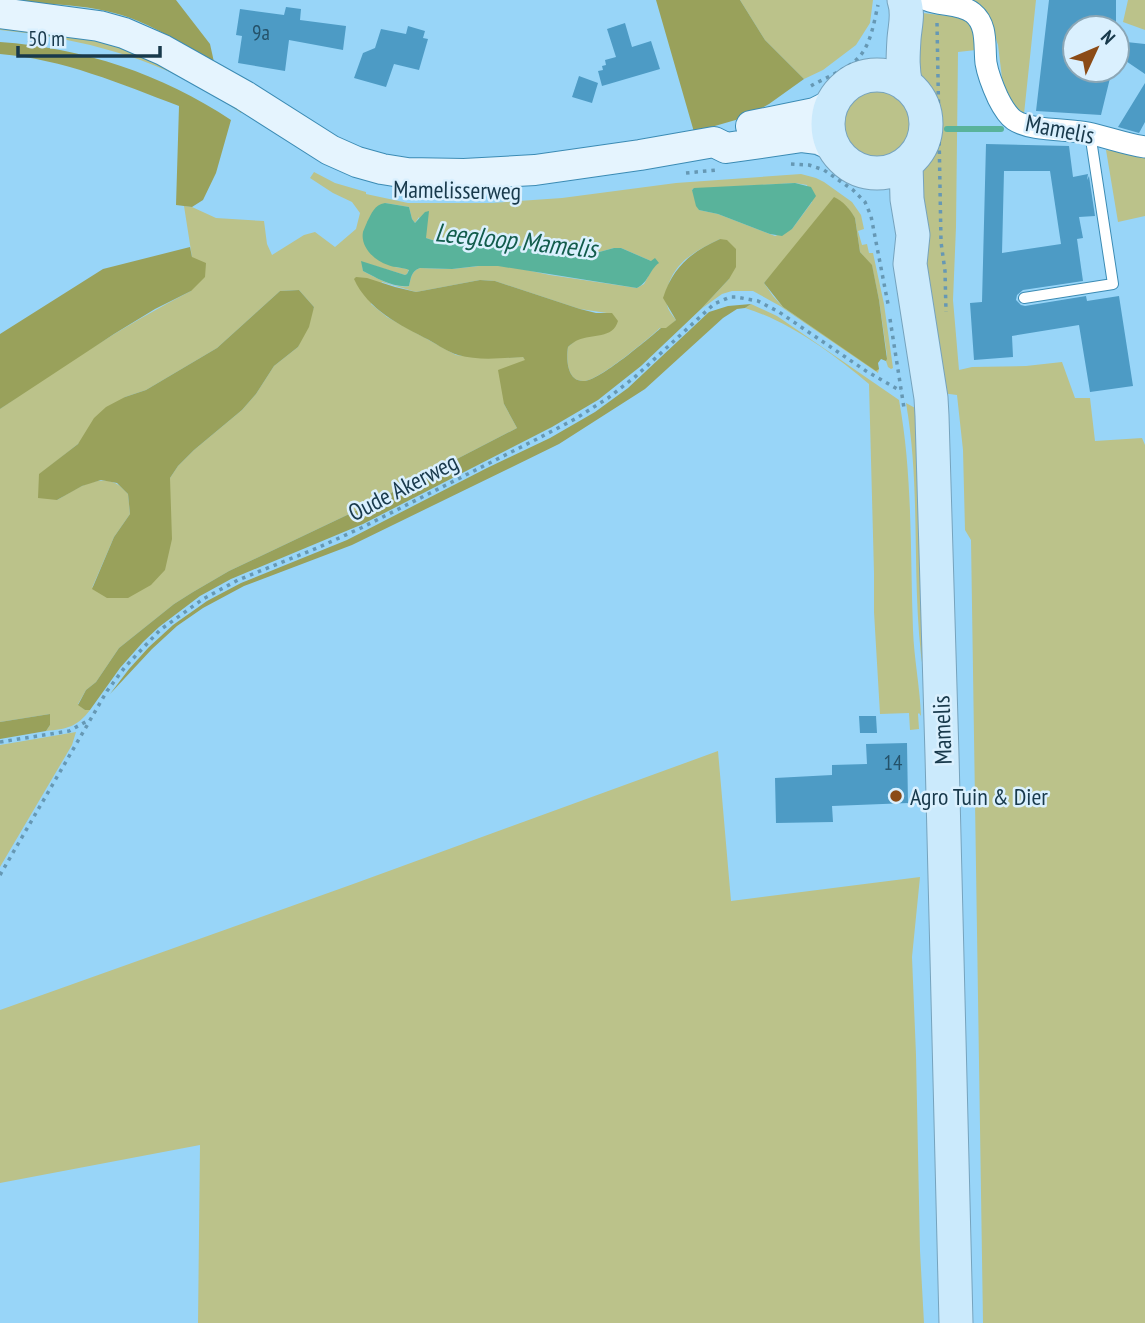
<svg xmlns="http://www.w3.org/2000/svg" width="1145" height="1323" viewBox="0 0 1145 1323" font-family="'PT Sans Narrow',sans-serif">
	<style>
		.green { fill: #bbc28a; fill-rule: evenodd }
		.forest { fill: #99a15b }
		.water { fill: #59b39b }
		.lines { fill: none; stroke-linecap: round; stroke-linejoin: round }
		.stream { stroke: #59b39b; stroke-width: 6 }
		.building { fill: #4d9bc5; fill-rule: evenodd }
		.lane-casing { stroke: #3b8bb4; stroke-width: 12 }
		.street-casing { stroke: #3b8bb4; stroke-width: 23 }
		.secondary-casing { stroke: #3b8bb4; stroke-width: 32 }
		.primary-casing { stroke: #76a3bd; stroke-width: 35 }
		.path { stroke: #6698b4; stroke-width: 3.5; stroke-dasharray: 3.5 5; stroke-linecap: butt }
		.lane { stroke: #fff; stroke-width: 10 }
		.street { stroke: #fff; stroke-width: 21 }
		.secondary { stroke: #e5f4fe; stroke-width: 30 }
		.primary { stroke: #cbeafc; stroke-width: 33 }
		.poi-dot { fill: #8b4b16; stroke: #daf0fe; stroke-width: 2.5 }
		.labels { text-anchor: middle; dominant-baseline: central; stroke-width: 5; stroke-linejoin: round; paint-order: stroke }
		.number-label { font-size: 21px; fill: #25526a }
		.street-label { font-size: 24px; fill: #18394b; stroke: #daf0fe }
		.poi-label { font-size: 24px; fill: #18394b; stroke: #daf0fe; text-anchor: start }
		.water-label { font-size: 26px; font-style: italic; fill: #125c4c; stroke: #daf0fe }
	</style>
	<rect width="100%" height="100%" fill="#98d5f8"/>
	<!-- green -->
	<path class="green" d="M 740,0 L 873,0 L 870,23 L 856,45 L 823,70 L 804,79 L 765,40 Z
		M 970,0 L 1036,0 L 1024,114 L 1010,101 L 1002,78 L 998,45 L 988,15 Z
		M 1128,0 L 1145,0 L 1145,30 L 1123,22 Z
		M 914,12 L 966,18 L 974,29 L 976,50 L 958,52 L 956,227 L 953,300 L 959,370 L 972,367 L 1026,366 L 1062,362 L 1075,398 L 1090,398 L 1095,441 L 1142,438 L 1145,445 L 1145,1323 L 983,1323 L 971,540 L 965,530 L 963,450 L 957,395 L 942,393 L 918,214 L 919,164 L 927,152 L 933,133 L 932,112 L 911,65 Z
		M 0,21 L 112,41 L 245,107 L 241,113 C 228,104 214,95 200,87 C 139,53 69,37 0,30 Z
		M844 125a34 34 0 1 1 68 0a34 34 0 1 1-68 0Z
		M 1106,150 L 1145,155 L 1145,216 L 1118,222 Z
		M 314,172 L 335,183 L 366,192 L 366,194 L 408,203 L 492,203 L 562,198 L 676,183 L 801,174 L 816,178 L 824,182 L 852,202 L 861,215 L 864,229 L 858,231 L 862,245 L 867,244 L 869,253 L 873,253 L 884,304 L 893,368 L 891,369 L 888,367 L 886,361 L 887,355 L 879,300 L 872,266 L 860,252 L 855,218 L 847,207 L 772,274 L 764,283 L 773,296 L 783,307 L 876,370 L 879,369 L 878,373 L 780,306 L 753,291 L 732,291 L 722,294 L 701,309 L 729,279 L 720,239 C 710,244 699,249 690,256 C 675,266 663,287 667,305 C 668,310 672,315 676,320 L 666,329 L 660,328 C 648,339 598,381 584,381 C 567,382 566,359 568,347 L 607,313 L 580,309 L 495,281 L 480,280 L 416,292 L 382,282 L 371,304 L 387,317 L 456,355 L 481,358 L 523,357 L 526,360 L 504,404 L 517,428 L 364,507 L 229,571 L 193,592 L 174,604 L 119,648 L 96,682 L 86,690 L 78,704 L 85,710 L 90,710 C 77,727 67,729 46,731 L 50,725 L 50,714 L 0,722 L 0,409 C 61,366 125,325 191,291 L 192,257 L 184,206 L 192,207 L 216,218 L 264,221 L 267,244 L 272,255 L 304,235 L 315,232 L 335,247 L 356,229 L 360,213 L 352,202 L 333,193 L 310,178 ZM 795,183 L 807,185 L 812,202 L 792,229 L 775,236 L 718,214 L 699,210 L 692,189 ZM 385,203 L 409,207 L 412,219 L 415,223 L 419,217 L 426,238 L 432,240 L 491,245 L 542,247 L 580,254 L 592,254 L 614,248 L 621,248 L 651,261 L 654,266 L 644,284 L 637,288 L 550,275 L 512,267 L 488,265 L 452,269 L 420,268 C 411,271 411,278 409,286 C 394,289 377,278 363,271 L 362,262 L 405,275 L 407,274 L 409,269 L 395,267 ZM 299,290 L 314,307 L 298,347 L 274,366 L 256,394 L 242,410 L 194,450 L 178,466 L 170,478 L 169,492 L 92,588 L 114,537 L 130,514 L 128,494 C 125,491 120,485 115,483 C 96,474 73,491 57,500 L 40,474 L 78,444 L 125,397 L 146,390 L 217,348 L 280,291 Z
		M 751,304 L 777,316 L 899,400 C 913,476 910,553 913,630 C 914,659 920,687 921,716 L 919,713 L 918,714 L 919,729 L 910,730 L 909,713 L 880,714 L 874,612 L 874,573 L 869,384 C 835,355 788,321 745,308 Z
		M 906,403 L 917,409 L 924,677 C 910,586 922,494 906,403 Z
		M 76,732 L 72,745 L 0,867 L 0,745 Z
		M 718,751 L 731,901 L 920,877 L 912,957 L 916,1055 L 920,1251 L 924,1323 L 198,1323 L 200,1145 L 0,1183 L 0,1010 L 356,883 Z"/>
	<!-- forest -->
	<path class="forest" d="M 0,0 L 176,0 L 210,44 L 214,62 C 189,48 164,32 138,21 C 95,3 46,4 0,2 Z
		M 656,0 L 740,0 L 765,40 L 804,79 L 769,104 L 746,117 L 694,132 Z
		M 0,42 C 83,48 162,74 231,120 L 216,173 L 203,200 L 192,207 L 176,205 L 179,106 C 121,84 63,59 0,54 Z
		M 834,197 C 843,201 850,209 855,218 L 860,252 L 872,265 L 879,300 L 887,359 L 886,361 L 881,359 L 878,363 L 879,369 L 876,371 L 783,307 L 764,283 Z
		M 720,239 L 727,240 L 736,249 L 736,267 L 729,279 L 701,309 L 641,366 L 598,400 L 552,427 L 363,524 L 231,579 L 200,596 L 159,627 L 143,642 L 120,668 L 90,710 L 85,710 L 78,705 L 86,690 L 96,682 L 119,648 L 174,604 L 193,592 L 229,571 L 364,507 L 517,428 L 504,404 L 498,370 L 525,360 L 523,357 C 502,358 479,361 458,355 C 448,352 438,345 429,340 C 400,325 368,310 354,279 L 356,277 L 367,278 L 395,287 L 416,292 L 480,280 L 495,281 L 580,309 L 596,313 L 612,313 L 618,321 C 613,339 592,334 578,340 C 575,341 570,345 568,347 C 566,359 567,382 584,381 C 599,381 648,339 661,328 L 666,328 L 676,320 L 663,298 C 673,267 691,252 720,239 Z
		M 190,247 L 192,257 L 206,263 L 205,277 L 191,291 L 155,309 L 114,334 L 0,409 L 0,334 L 103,269 Z
		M 299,290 L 314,307 L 309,327 L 298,347 L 274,366 L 256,394 L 242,410 L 194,450 L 178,466 L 170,478 L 172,539 L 165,570 L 151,585 L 128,598 L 107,598 L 92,589 L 114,537 L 130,514 L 128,494 L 117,483 L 101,480 L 82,486 L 57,500 L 38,498 L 39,474 L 78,444 L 94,418 L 106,407 L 125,397 L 146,390 L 217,348 L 280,291 Z
		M 751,304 L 745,308 L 737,309 L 723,318 L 645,389 L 559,444 L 352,545 L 244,586 L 203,608 L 177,626 L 152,649 L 110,694 L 129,669 L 149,647 L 173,625 L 207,601 L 241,583 L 347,540 L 487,468 L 550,438 L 595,412 L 628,388 L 709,312 L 728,306 Z
		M 50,714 L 50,725 L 46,731 L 0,739 L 0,722 Z"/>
	<!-- water -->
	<path class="water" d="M 795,183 L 811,187 L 816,196 L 792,229 L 782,236 L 770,234 L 718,214 L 699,210 L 696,206 L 692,190 L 694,188 Z
		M 385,203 L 409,207 L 412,219 L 415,223 L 425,212 L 429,211 L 426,238 L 432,240 L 491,245 L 542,247 L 580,254 L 592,254 L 614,248 L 621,248 L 651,261 L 655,258 L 659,263 C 649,270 649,282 637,288 L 498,266 L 478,266 L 452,269 L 420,268 C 411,271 411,278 409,286 C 393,288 377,278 363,271 L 361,261 L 405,275 L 407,274 L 409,270 C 403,267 395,268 388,265 C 375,261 360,247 363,232 C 363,231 367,223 367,222 C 372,213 374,205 385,203 Z"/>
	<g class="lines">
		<!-- stream -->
		<path class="stream" d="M 947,129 L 1001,129"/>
	</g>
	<!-- building -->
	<path class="building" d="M 1049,0 L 1116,0 L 1116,28 L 1075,28 L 1075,70 L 1112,70 L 1101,115 L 1036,111 Z
		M 286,7 L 301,9 L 300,20 L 346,26 L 343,50 L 289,40 L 285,71 L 238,63 L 242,36 L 236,35 L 240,9 L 284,15 Z
		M 625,23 L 632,47 L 651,41 L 660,69 L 602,86 L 598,71 L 603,70 L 602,66 L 606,65 L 605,60 L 616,57 L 607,29 Z
		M 408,26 L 425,31 L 423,38 L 428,39 L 419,70 L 394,64 L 386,87 L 354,78 L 363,53 L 375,48 L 381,29 L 406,34 Z
		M 1117,41 L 1145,44 L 1145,74 L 1117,55 Z
		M 579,76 L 598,83 L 592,103 L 572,97 Z
		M 1145,83 L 1145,122 L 1139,133 L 1118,127 Z
		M 986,144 L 1069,146 L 1073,177 L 1088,174 L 1087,180 L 1089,176 L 1095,216 L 1079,217 L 1083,238 L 1077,239 L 1083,281 L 1023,290 L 1017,295 L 1016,300 L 1021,305 L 1025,306 L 1086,296 L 1087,301 L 1119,296 L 1133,386 L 1090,392 L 1079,325 L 1012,336 L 1013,357 L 974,360 L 970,303 L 982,302 ZM 1004,171 L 1050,171 L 1061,244 L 1002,253 Z
		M 859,716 L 876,716 L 877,733 L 860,733 Z
		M 907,743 L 908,803 L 832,806 L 833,822 L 776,823 L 775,778 L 832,775 L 832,765 L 867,764 L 866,744 Z"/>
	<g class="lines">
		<!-- lane casing -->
		<g class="lane-casing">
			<path id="lane" d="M 1024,298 L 1113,284 L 1090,133"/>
		</g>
		<!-- street casing -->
		<g class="street-casing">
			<path id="street" d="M 927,0 C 942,6 960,3 973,13 C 988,25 984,46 986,63 C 988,75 993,87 998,98 C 1002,106 1007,115 1014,120 C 1030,131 1068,129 1088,133 C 1107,137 1125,144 1145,147"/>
		</g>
		<!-- secondary casing -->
		<g class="secondary-casing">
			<path id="secondary" d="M 0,13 L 99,26 L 124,33 L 163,50 L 245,96 L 330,150 L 357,162 L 382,169 L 407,173 L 464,174 L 535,170 L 640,155 L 714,142 L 726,148 L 802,137 L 818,139 L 832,145
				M 751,126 L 815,113 L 831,105"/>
		</g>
		<!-- primary casing -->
		<g class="primary-casing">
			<path id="primary" d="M 904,0 C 909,14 905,25 904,39 C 903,55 902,70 906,85
				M828 124a49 49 0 1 1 98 0a49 49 0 1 1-98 0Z
				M 906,164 L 907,199 L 913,235 L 910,264 L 931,398 L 932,416 L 942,755 L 956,1323"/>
		</g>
		<!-- path -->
		<path class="path" d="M 937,23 L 941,242 L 945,271 L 946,312
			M 811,86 C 826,77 847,70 859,57 C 871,44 874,22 878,5
			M 791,164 L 809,165 L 824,170 L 853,190 L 865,202 L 871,216 L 888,304
			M 686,173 L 717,170
			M 890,319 L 904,408
			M 0,742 L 69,731 L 89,720
			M 0,875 L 107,691 L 125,667 L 160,630 L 203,599 L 238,580 L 317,548 L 361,528 L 537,439 L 575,419 L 608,398 L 636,376 L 714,304 L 730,297 L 736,297 L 758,301 L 779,312 L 866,371 L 901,391"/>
		<!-- lane -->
		<use href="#lane" class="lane"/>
		<!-- street -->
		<use href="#street" class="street"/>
		<!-- secondary -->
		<use href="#secondary" class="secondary"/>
		<!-- primary -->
		<use href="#primary" class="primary"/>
	</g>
	<!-- markers -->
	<circle class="poi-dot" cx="896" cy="796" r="7"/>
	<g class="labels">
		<!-- number labels -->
		<g class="number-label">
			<text x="261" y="32">9a</text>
			<text x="893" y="762">14</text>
		</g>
		<!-- street labels -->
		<g class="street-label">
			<text transform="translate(1060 129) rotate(11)">Mamelis</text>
			<text transform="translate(457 190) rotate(1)">Mamelisserweg</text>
			<text transform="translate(403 487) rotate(-27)">Oude Akerweg</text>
			<text transform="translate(942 730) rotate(-92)">Mamelis</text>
		</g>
		<!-- poi labels -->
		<g class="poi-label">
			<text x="910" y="796">Agro Tuin &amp; Dier</text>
		</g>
		<!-- water labels -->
		<g class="water-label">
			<text transform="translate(516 240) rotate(6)">Leegloop Mamelis</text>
		</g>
	</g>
	<!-- north arrow -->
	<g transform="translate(1096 49) rotate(46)"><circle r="33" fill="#daf0fe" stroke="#8ca7b6" stroke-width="2"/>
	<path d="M0-5L12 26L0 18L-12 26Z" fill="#8b4b16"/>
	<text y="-10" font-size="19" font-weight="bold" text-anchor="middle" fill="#18394b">N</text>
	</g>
	<!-- scale -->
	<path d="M18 46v10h142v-10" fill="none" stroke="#18394b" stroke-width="3.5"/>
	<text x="28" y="46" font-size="21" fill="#18394b" stroke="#daf0fe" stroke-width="5" paint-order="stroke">50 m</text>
</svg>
